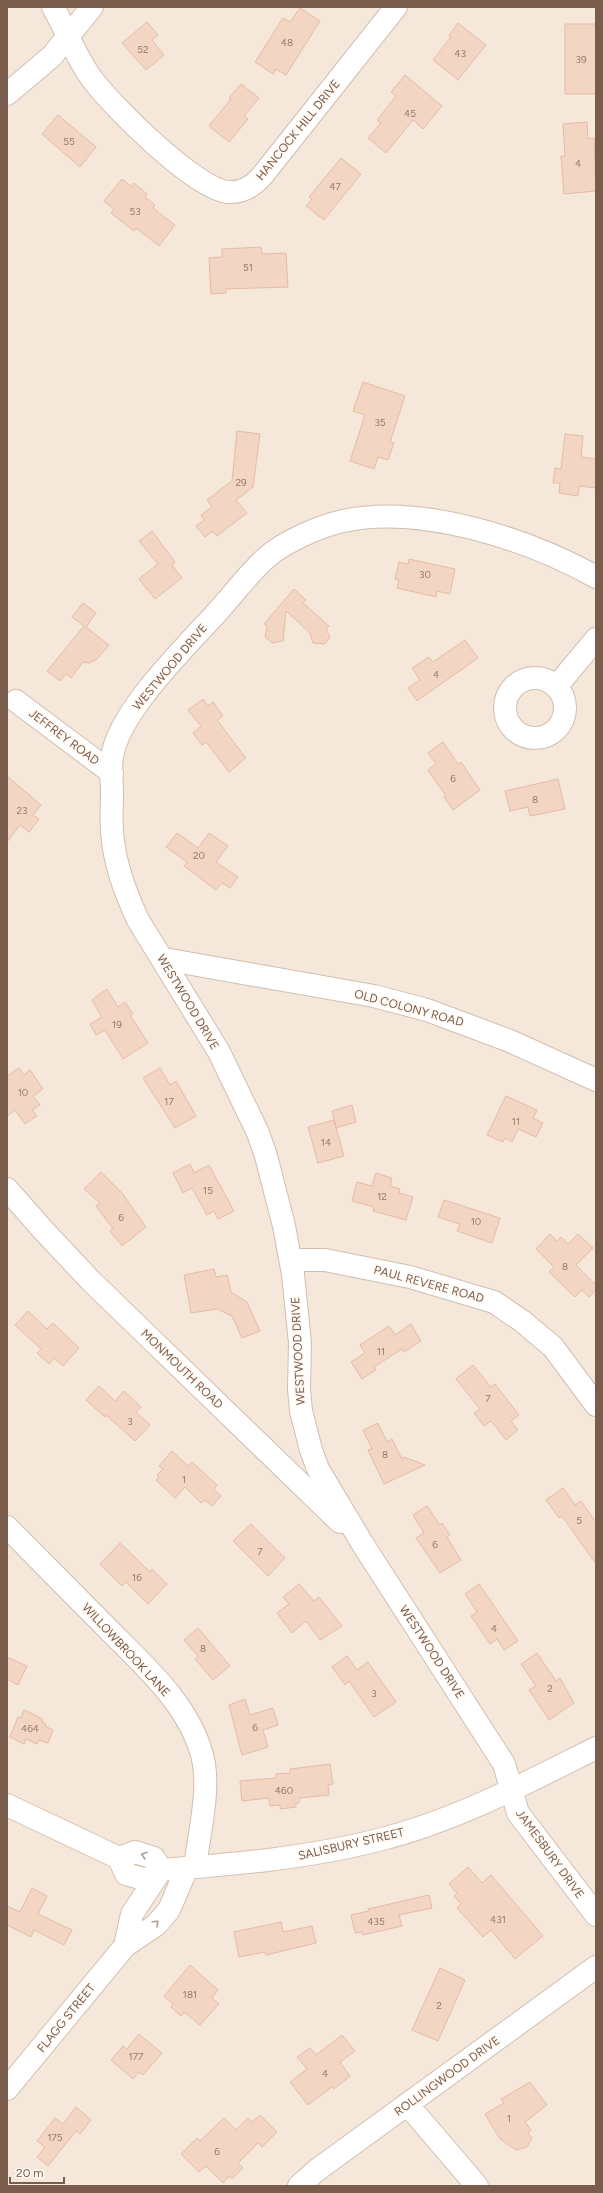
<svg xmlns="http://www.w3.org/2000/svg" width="603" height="2193" viewBox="0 0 603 2193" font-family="Figtree,sans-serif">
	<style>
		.residential { fill: #f5e8da }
		.building { fill: #f3d5c3; stroke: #e6bba3 }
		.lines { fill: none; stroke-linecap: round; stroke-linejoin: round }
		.street-casing { stroke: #d1beb0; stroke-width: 24 }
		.secondary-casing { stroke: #d6c0b0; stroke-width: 24 }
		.street { stroke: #fff; stroke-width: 22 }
		.secondary { stroke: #fff; stroke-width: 22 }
		.oneway { stroke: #af9d94 }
		.labels { text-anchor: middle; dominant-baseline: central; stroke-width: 3.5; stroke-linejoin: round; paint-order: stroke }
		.number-label { font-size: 10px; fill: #987a6a }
		.street-label { font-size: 12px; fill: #7a5c4d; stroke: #fffaf3 }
	</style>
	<rect width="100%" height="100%" fill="#fdf6ec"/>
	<!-- residential -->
	<path class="residential" d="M 7,7 L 596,7 L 596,2186 L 7,2186 Z"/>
	<!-- building -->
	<path class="building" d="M 300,8 L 320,21 L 286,75 L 276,69 L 273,74 L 255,62 L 283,18 L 290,22 Z
		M 147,22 L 158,35 L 152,40 L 164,55 L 146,70 L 122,43 Z
		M 458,23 L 486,45 L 458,80 L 433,60 L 451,37 L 449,36 Z
		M 565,24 L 596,24 L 596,94 L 565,94 Z
		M 405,75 L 442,106 L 423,129 L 413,120 L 386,153 L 368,138 L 381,123 L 377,120 L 396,96 L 391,92 Z
		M 241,84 L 259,98 L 244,116 L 248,119 L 229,142 L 209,126 L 231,99 L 229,98 Z
		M 58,115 L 96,147 L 80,167 L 42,134 Z
		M 587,122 L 588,139 L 594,138 L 596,191 L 564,194 L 561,156 L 565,156 L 563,124 Z
		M 341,158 L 361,174 L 324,220 L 306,206 L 312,199 L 309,197 Z
		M 122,179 L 132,187 L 134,183 L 147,194 L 145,197 L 155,205 L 153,208 L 175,225 L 159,246 L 136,228 L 134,231 L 111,213 L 114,209 L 104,201 Z
		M 261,247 L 262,254 L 286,253 L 288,287 L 226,289 L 226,293 L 211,294 L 209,258 L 222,257 L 222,249 Z
		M 363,382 L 405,396 L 390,442 L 394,443 L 388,460 L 378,457 L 374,469 L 350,461 L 365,415 L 353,411 Z
		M 237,431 L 260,434 L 253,487 L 236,500 L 247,513 L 217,536 L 213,531 L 205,537 L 196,526 L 204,520 L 201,515 L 212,507 L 207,500 L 232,481 Z
		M 565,434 L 583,436 L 581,457 L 596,459 L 596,488 L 579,486 L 578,496 L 559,493 L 560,483 L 553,483 L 555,468 L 561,469 Z
		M 152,531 L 175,562 L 172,565 L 182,578 L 155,599 L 139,579 L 158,564 L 139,541 Z
		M 409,559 L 455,569 L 450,594 L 437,591 L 436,597 L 397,588 L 399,580 L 395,579 L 399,562 L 408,564 Z
		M 294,589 L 306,600 L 303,603 L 329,626 L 326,629 L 330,637 L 325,644 L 313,643 L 310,633 L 286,611 L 283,641 L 272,643 L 265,637 L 267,626 L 264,624 Z
		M 83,603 L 96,613 L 86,627 L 109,645 L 97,659 L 89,663 L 83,662 L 71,678 L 66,674 L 60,681 L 47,671 L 84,626 L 72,617 Z
		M 465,640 L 478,658 L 417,701 L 408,688 L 420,680 L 412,668 L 429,657 L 433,662 Z
		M 203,699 L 208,706 L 213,702 L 223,716 L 217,720 L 246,758 L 229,772 L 206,742 L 202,745 L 193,733 L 201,726 L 188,710 Z
		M 443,742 L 458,764 L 461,762 L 480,790 L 453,810 L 444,797 L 446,796 L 428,770 L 436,764 L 428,753 Z
		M 7,776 L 41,805 L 33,815 L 39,819 L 29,832 L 20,825 L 7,842 Z
		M 558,779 L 565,809 L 530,816 L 528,807 L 510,811 L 505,791 Z
		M 177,833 L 198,848 L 209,833 L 228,846 L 216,862 L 238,877 L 230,888 L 222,883 L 216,890 L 184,866 L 187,862 L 166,847 Z
		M 107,989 L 118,1007 L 125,1002 L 133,1014 L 130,1015 L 148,1043 L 123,1059 L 105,1030 L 96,1035 L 90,1024 L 102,1017 L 92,1000 Z
		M 19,1068 L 24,1075 L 30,1070 L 43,1089 L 33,1096 L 40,1105 L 32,1110 L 37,1116 L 25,1124 L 15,1110 L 7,1116 L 7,1076 Z
		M 160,1068 L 170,1085 L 176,1081 L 196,1116 L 175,1128 L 143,1078 Z
		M 506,1096 L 537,1110 L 533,1118 L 543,1123 L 536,1137 L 518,1129 L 512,1142 L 505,1138 L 503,1142 L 487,1135 Z
		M 352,1105 L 356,1122 L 336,1128 L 332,1111 Z
		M 334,1120 L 344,1156 L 318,1163 L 308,1127 Z
		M 190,1164 L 194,1173 L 209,1165 L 234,1211 L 218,1219 L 214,1211 L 207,1215 L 192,1188 L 183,1193 L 173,1173 Z
		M 101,1172 L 122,1193 L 146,1227 L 122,1246 L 110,1231 L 113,1229 L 96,1206 L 100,1203 L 84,1189 Z
		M 376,1173 L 392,1178 L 390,1186 L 400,1189 L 399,1193 L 413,1197 L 406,1220 L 373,1211 L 374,1207 L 352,1201 L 357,1182 L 372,1186 Z
		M 444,1200 L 500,1218 L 492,1243 L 457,1231 L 460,1224 L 438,1217 Z
		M 550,1234 L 557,1241 L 561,1237 L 568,1244 L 578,1234 L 593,1248 L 576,1265 L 596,1285 L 596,1290 L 589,1297 L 582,1290 L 575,1297 L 549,1272 L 554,1267 L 536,1249 Z
		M 214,1269 L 216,1277 L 227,1275 L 231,1292 L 247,1302 L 260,1331 L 242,1338 L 232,1316 L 217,1309 L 191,1313 L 184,1275 Z
		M 28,1311 L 47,1329 L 53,1323 L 79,1348 L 63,1366 L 54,1358 L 49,1364 L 37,1353 L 41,1349 L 15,1325 Z
		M 411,1324 L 421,1341 L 404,1352 L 402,1349 L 374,1367 L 376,1370 L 362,1379 L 351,1362 L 365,1353 L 360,1345 L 389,1326 L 395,1335 Z
		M 473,1365 L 491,1387 L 495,1384 L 519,1415 L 511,1421 L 518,1430 L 506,1440 L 491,1421 L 484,1426 L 474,1413 L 480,1409 L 456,1379 Z
		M 99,1386 L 115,1401 L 124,1391 L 141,1407 L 136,1412 L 150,1425 L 135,1441 L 106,1415 L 105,1417 L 86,1400 Z
		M 378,1423 L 387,1442 L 392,1439 L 402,1459 L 404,1457 L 425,1465 L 384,1484 L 368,1450 L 372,1449 L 363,1430 Z
		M 172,1451 L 188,1466 L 192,1462 L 217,1485 L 214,1489 L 221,1496 L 212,1506 L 205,1500 L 201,1503 L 185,1487 L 175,1498 L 156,1480 L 159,1477 L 157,1475 L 163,1469 L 159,1466 Z
		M 563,1488 L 575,1505 L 581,1501 L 596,1522 L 596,1564 L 562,1516 L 559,1518 L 546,1500 Z
		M 427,1506 L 440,1525 L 442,1523 L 450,1535 L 447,1537 L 461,1560 L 440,1573 L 416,1538 L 424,1533 L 413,1515 Z
		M 251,1524 L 285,1558 L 268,1576 L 233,1541 Z
		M 120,1543 L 150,1572 L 152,1569 L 167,1584 L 148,1604 L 126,1582 L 122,1586 L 100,1564 Z
		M 299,1584 L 314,1601 L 319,1597 L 342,1626 L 320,1640 L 306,1621 L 292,1633 L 277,1613 L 289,1604 L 283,1597 Z
		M 479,1584 L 518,1641 L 504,1650 L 497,1639 L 490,1644 L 471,1616 L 477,1612 L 465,1594 Z
		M 198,1628 L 230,1666 L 213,1680 L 195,1659 L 198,1656 L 184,1640 Z
		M 537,1653 L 556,1681 L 560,1678 L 574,1703 L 549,1720 L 529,1690 L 536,1686 L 521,1664 Z
		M 347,1656 L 357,1670 L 368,1662 L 396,1702 L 374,1717 L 349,1681 L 345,1685 L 332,1667 Z
		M 7,1657 L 27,1666 L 18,1685 L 7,1679 Z
		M 245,1699 L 250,1715 L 273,1708 L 278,1725 L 263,1730 L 268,1747 L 242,1755 L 229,1705 Z
		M 24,1710 L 43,1719 L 42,1722 L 46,1724 L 45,1726 L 53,1730 L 48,1743 L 39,1740 L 37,1744 L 26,1739 L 24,1744 L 10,1737 L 18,1717 L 21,1718 Z
		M 330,1764 L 333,1784 L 328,1785 L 329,1795 L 299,1798 L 299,1803 L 296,1803 L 296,1807 L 280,1809 L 280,1805 L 270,1806 L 269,1798 L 242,1801 L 240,1781 L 276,1778 L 276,1774 L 290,1773 L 290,1769 Z
		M 468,1867 L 482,1883 L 491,1875 L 543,1936 L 515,1959 L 491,1930 L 483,1937 L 457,1908 L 461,1904 L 454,1896 L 457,1893 L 449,1884 Z
		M 32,1888 L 47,1896 L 38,1914 L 72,1930 L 64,1945 L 34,1930 L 31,1937 L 7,1925 L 7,1906 L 20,1912 Z
		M 429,1895 L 432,1908 L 399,1915 L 402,1926 L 363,1935 L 362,1932 L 355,1933 L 351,1915 L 369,1911 L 368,1909 Z
		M 281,1922 L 283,1932 L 312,1926 L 316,1943 L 266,1955 L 265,1952 L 239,1957 L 234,1932 Z
		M 190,1965 L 218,1990 L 212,1998 L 219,2004 L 200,2025 L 184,2012 L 181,2016 L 171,2007 L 173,2004 L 164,1996 Z
		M 440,1968 L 465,1980 L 438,2041 L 412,2030 Z
		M 139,2034 L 162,2053 L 143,2075 L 139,2072 L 133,2079 L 111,2060 L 123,2046 L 127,2049 Z
		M 342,2035 L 355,2051 L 340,2062 L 350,2076 L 334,2089 L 332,2087 L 308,2105 L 290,2082 L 307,2069 L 297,2057 L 310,2048 L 316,2055 Z
		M 530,2082 L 547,2105 L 525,2122 L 531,2130 L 528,2133 L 532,2138 L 527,2147 L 516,2150 L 500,2139 L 485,2114 L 504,2103 L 501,2099 Z
		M 76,2107 L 91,2120 L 80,2134 L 76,2131 L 48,2166 L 37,2157 L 45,2147 L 37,2141 L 55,2118 L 63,2124 Z
		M 260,2115 L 277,2132 L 262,2147 L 258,2143 L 238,2163 L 243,2168 L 232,2179 L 229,2176 L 223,2183 L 206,2166 L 199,2172 L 181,2154 L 197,2138 L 200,2141 L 224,2118 L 236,2130 L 248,2118 L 252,2122 Z"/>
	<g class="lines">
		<!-- street casing -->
		<g class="street-casing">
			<path id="street" d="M 53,7 C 66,30 76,57 92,79 C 113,107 194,188 228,192 C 243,193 253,186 262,176 L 396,7
				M 7,94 L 52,56 L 92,7
				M 596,577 C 528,539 421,504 343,521 C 320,526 284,542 267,557 C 250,572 235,592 220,609 C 189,644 117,712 112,758 C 110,769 112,781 112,793 C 112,806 111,818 112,831 C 114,863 125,892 138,920 L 219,1052 L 258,1133 L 266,1156 L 284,1226 L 293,1274 L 300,1343 L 299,1389 L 301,1411 L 311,1450 L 318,1469 L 362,1543 L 504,1764 L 518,1813 L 596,1915
				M505 708a30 30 0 1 1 60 0a30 30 0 1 1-60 0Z
				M 556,687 L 596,639
				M 16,701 L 112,773
				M 164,959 L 374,996 L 427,1010 L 510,1041 L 596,1080
				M 7,1189 L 44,1231 L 91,1281 L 340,1522
				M 291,1260 L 325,1260 L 410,1277 L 494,1302 L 522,1321 L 553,1347 L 596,1405
				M 7,1527 C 39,1559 71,1592 103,1624 C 140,1662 188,1702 202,1755 C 211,1787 199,1834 195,1867
				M 407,2104 L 477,2186
				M 299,2186 L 317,2170 L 596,1967"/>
		</g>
		<!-- secondary casing -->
		<g class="secondary-casing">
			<path id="secondary" d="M 7,1805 L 119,1858 L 126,1874 L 147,1880 L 161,1870 L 154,1858 L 135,1852 L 119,1858
				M 125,1946 L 132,1914 L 161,1870 C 235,1864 310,1858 382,1839 C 457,1820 528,1782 596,1748
				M 7,2089 L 125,1946 L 156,1925 L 169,1910 L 187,1868"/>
		</g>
		<!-- street -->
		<use href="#street" class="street"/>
		<!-- secondary -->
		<use href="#secondary" class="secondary"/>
	</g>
	<!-- one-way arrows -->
	<defs><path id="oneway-chevron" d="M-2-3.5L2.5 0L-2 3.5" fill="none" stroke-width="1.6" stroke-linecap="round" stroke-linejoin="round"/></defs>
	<g class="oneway">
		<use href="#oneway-chevron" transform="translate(144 1855) rotate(-163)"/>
		<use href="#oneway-chevron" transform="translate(156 1923) rotate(-43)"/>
	</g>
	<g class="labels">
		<!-- number labels -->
		<g class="number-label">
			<text x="287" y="42">48</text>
			<text x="143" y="49">52</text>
			<text x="460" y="53">43</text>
			<text x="581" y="59">39</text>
			<text x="410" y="113">45</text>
			<text x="69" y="141">55</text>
			<text x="578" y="163">4</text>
			<text x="335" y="186">47</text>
			<text x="135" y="211">53</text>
			<text x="248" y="267">51</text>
			<text x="380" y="422">35</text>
			<text x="241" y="482">29</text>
			<text x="425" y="574">30</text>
			<text x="436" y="674">4</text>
			<text x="453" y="778">6</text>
			<text x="535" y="799">8</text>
			<text x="22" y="810">23</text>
			<text x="199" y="855">20</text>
			<text x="117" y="1024">19</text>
			<text x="23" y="1092">10</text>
			<text x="169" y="1101">17</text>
			<text x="516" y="1121">11</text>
			<text x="326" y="1142">14</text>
			<text x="208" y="1190">15</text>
			<text x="382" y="1196">12</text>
			<text x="121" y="1217">6</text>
			<text x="476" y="1221">10</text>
			<text x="565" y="1266">8</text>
			<text x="381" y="1351">11</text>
			<text x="488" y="1398">7</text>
			<text x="130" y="1421">3</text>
			<text x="385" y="1454">8</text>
			<text x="184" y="1479">1</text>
			<text x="579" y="1520">5</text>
			<text x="435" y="1544">6</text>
			<text x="260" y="1551">7</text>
			<text x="137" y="1577">16</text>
			<text x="494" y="1628">4</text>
			<text x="203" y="1648">8</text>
			<text x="550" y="1688">2</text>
			<text x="374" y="1693">3</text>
			<text x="255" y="1727">6</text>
			<text x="30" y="1728">464</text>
			<text x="284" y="1790">460</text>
			<text x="498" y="1919">431</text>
			<text x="376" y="1921">435</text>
			<text x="190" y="1994">181</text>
			<text x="439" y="2005">2</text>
			<text x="136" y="2056">177</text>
			<text x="325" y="2073">4</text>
			<text x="509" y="2118">1</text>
			<text x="55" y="2137">175</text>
			<text x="217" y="2151">6</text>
		</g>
		<!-- street labels -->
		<g class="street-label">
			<text transform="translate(298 130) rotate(-51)">HANCOCK HILL DRIVE</text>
			<text transform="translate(170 667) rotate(-50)">WESTWOOD DRIVE</text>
			<text transform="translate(64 737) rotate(37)">JEFFREY ROAD</text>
			<text transform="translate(188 1002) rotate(59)">WESTWOOD DRIVE</text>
			<text transform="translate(409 1008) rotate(15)">OLD COLONY ROAD</text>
			<text transform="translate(429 1284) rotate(15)">PAUL REVERE ROAD</text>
			<text transform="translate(298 1351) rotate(-93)">WESTWOOD DRIVE</text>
			<text transform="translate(182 1369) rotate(44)">MONMOUTH ROAD</text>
			<text transform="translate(126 1650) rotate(47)">WILLOWBROOK LANE</text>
			<text transform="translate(432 1652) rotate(57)">WESTWOOD DRIVE</text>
			<text transform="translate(351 1844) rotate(-13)">SALISBURY STREET</text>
			<text transform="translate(550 1854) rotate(54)">JAMESBURY DRIVE</text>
			<text transform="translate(66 2018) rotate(-51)">FLAGG STREET</text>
			<text transform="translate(447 2076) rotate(-36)">ROLLINGWOOD DRIVE</text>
		</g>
	</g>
	<!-- border -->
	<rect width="603" height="2193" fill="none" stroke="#7a5c4d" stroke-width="16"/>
	<!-- scale -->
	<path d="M10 2177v6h54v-6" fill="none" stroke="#7a5c4d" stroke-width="2"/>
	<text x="16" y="2177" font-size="12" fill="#7a5c4d" stroke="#fffaf3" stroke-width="3" paint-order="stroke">20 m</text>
</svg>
